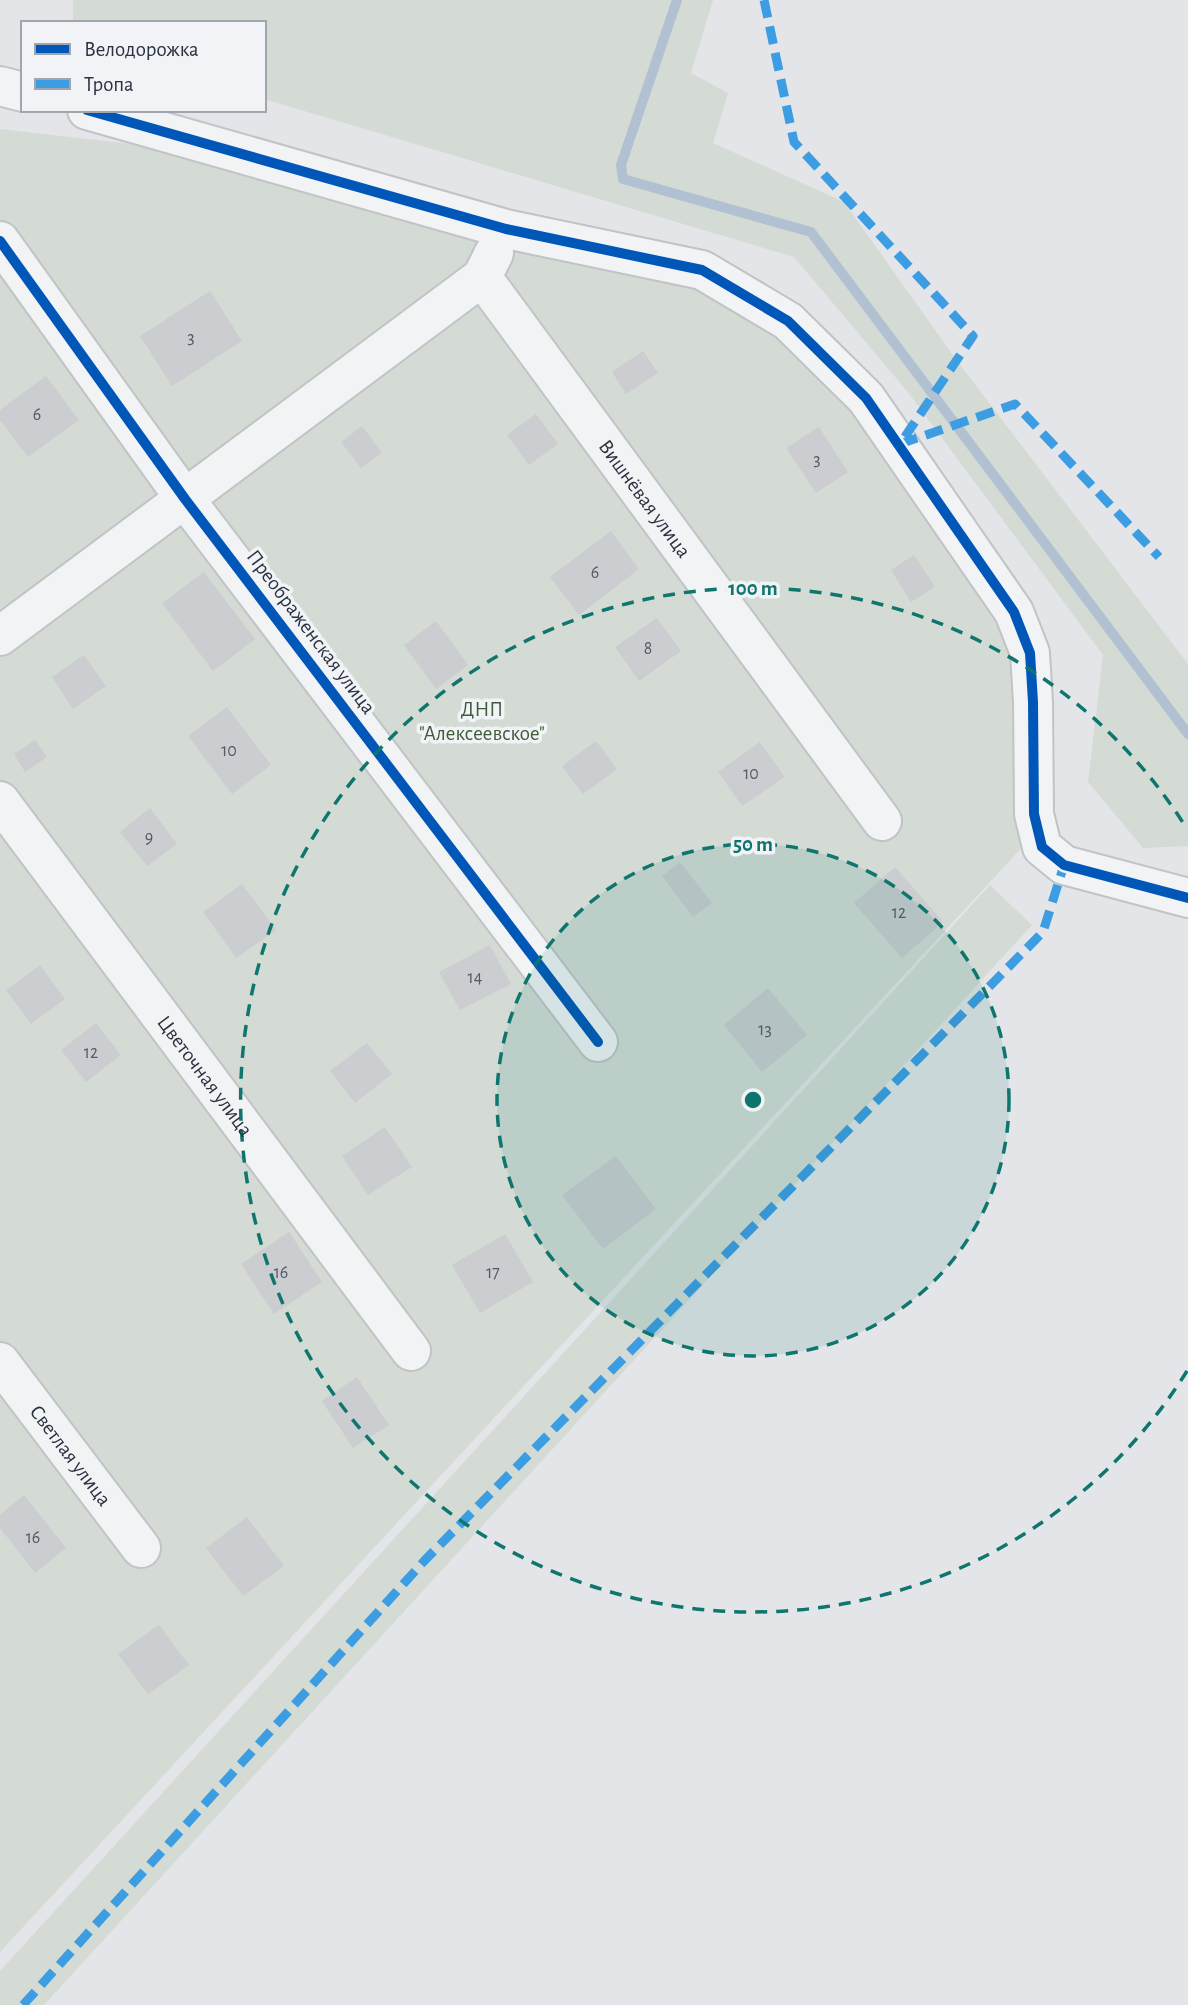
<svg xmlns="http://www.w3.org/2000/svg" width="1188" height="2005" viewBox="0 0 1188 2005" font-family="'Alegreya Sans',sans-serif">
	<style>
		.green { fill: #d3dbd4 }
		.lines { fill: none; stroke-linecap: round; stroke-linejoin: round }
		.stream { stroke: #b2c1d2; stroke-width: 10 }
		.building { fill: #cbcdd0 }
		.minor-casing { stroke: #c1c3c6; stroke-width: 42 }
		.minor { stroke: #f2f3f5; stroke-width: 38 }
		.quiet { stroke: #3d9de3; stroke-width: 9; stroke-dasharray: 18 9; stroke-linecap: butt }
		.cycleway-casing { stroke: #f1f3f7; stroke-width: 15 }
		.cycleway { stroke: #0057b8; stroke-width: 10 }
		.ring { fill: none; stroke: #0f766e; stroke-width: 3.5; stroke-dasharray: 12 9 }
		.labels { text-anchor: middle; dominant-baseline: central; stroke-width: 7; stroke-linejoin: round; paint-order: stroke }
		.number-label { font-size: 18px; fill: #535a66 }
		.street-label { font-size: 21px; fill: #2a3241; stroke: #f1f3f7 }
		.park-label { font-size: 21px; fill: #3e5c38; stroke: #f1f3f7 }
		.centre { fill: #0f766e; stroke: #f1f3f7; stroke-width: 3.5 }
		.ring-label { font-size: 21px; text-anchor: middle; font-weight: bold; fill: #0f766e; stroke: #f1f3f7; stroke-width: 7; stroke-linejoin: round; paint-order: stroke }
	</style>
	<rect width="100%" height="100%" fill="#e3e5e8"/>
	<!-- green -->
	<path class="green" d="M 73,0 L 713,0 L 691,73 L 728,93 L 713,143 L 844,202 L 955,358 L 1188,664 L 1188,846 L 1143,848 L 1088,782 L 1103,655 L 907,391 L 794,257 L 264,99 L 264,23 L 73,23 Z
		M 0,129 L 192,151 L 697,274 L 778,330 L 924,482 L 1020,647 L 1026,843 L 0,1952 Z
		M 990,885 L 1032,925 L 44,2005 L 0,2005 L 0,1971 Z"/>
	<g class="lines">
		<!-- stream -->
		<path class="stream" d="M 677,0 L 621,165 L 623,179 L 811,232 L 1188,734"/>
	</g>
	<!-- building -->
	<path class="building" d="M 210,291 L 242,341 L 172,386 L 140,336 Z
		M 643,351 L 658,373 L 626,394 L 612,372 Z
		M 46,376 L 79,420 L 28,457 L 0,420 L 0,410 Z
		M 536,414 L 558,444 L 529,465 L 507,435 Z
		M 362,426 L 382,453 L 361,468 L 341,442 Z
		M 819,427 L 848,472 L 816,493 L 786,448 Z
		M 611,531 L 639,569 L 579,615 L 550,577 Z
		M 914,555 L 935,587 L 911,602 L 891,570 Z
		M 204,572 L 255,639 L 213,671 L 162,603 Z
		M 657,618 L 681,651 L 639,681 L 615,647 Z
		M 436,621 L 468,665 L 436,689 L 404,645 Z
		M 84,655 L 106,686 L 73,709 L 52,677 Z
		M 227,707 L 271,765 L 232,794 L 188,736 Z
		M 35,740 L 47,757 L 25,772 L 14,754 Z
		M 596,741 L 617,769 L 583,794 L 562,766 Z
		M 760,742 L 785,777 L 742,806 L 718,772 Z
		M 150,808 L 177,844 L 147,866 L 120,832 Z
		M 680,862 L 712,903 L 693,917 L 662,876 Z
		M 895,867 L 943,922 L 902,958 L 854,903 Z
		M 242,884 L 276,930 L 236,958 L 203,912 Z
		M 490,945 L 511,984 L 460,1010 L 439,972 Z
		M 40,965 L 65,999 L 31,1024 L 6,990 Z
		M 768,988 L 807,1035 L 762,1072 L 724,1025 Z
		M 96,1023 L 121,1055 L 86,1082 L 61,1050 Z
		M 367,1043 L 392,1074 L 355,1103 L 330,1071 Z
		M 385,1127 L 412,1167 L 368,1195 L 342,1156 Z
		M 616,1156 L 656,1209 L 603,1249 L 562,1195 Z
		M 289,1232 L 322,1282 L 274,1314 L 241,1264 Z
		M 505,1234 L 533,1282 L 480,1313 L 452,1265 Z
		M 357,1377 L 389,1425 L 353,1448 L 322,1401 Z
		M 24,1495 L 66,1548 L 35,1573 L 0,1528 L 0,1515 Z
		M 247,1517 L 284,1566 L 243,1596 L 206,1548 Z
		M 159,1625 L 189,1665 L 148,1694 L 118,1654 Z"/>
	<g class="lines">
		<!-- minor casing -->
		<g class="minor-casing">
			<g id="minor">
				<path d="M 0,86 L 23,92"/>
				<path d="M 87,110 L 506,229 L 702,270 L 788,321 L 866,398 L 1014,612 L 1030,653 L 1033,702 L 1034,814 L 1042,847 L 1064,865 L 1188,898"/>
				<path d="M 0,241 L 185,499 L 598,1042"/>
				<path id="s1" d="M 482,277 L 882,821"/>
				<path d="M 0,636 L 482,277 L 494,253"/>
				<path id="s2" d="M 0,801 L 411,1351"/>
				<path id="s3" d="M 0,1362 L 141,1548"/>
			</g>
		</g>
		<!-- minor -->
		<use href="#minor" class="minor"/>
		<!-- quiet -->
		<path class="quiet" d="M 764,0 L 794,142 L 973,336 L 900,444
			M 900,444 L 1015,404 L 1159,557
			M 23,2005 L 425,1560 L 1043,932 L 1064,865"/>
		<!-- cycleway casing -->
		<g class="cycleway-casing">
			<path id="cycleway" d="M 87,110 L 506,229 L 702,270 L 788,321 L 866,398 L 1014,612 L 1030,653 L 1033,702 L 1034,814 L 1042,847 L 1064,865 L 1188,898
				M 0,241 L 185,499 L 598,1042"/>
		</g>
		<!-- cycleway -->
		<use href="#cycleway" class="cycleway"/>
	</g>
	<!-- distance rings -->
	<circle cx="753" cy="1100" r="256" fill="#0f766e" fill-opacity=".12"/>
	<g class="ring">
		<circle cx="753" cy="1100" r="256"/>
		<path d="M1187 1371A512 512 0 1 1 1187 829"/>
	</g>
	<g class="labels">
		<!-- number labels -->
		<g class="number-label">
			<text x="191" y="338">3</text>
			<text x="37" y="415">6</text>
			<text x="817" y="460">3</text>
			<text x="595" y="573">6</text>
			<text x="648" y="649">8</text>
			<text x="229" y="751">10</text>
			<text x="751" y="774">10</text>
			<text x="149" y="838">9</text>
			<text x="899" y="913">12</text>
			<text x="475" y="978">14</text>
			<text x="765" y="1030">13</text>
			<text x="91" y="1053">12</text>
			<text x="281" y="1273">16</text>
			<text x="493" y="1273">17</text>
			<text x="33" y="1538">16</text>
		</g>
		<!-- street labels -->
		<g class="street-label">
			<text stroke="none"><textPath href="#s1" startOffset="275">Вишнёвая улица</textPath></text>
			<text transform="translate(311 632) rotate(53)">Преображенская улица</text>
			<text stroke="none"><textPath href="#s2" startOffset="343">Цветочная улица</textPath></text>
			<text stroke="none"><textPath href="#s3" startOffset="117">Светлая улица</textPath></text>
		</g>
		<!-- park labels -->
		<g class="park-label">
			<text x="482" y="709">ДНП<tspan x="482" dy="24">"Алексеевское"</tspan></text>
		</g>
	</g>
	<circle cx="753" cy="1100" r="10" class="centre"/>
	<g class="ring-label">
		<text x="753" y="595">100 m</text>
		<text x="753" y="851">50 m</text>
	</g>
	<!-- legend -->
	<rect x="21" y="21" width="245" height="91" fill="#f1f3f7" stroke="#a1a6ae" stroke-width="2"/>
	<rect x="35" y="44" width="35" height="10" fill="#0057b8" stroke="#a1a6ae" stroke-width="2"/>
	<text x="84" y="56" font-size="21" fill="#2a3241">Велодорожка</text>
	<rect x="35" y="79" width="35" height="10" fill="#3d9de3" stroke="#a1a6ae" stroke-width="2"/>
	<text x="84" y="91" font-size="21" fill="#2a3241">Тропа</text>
</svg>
